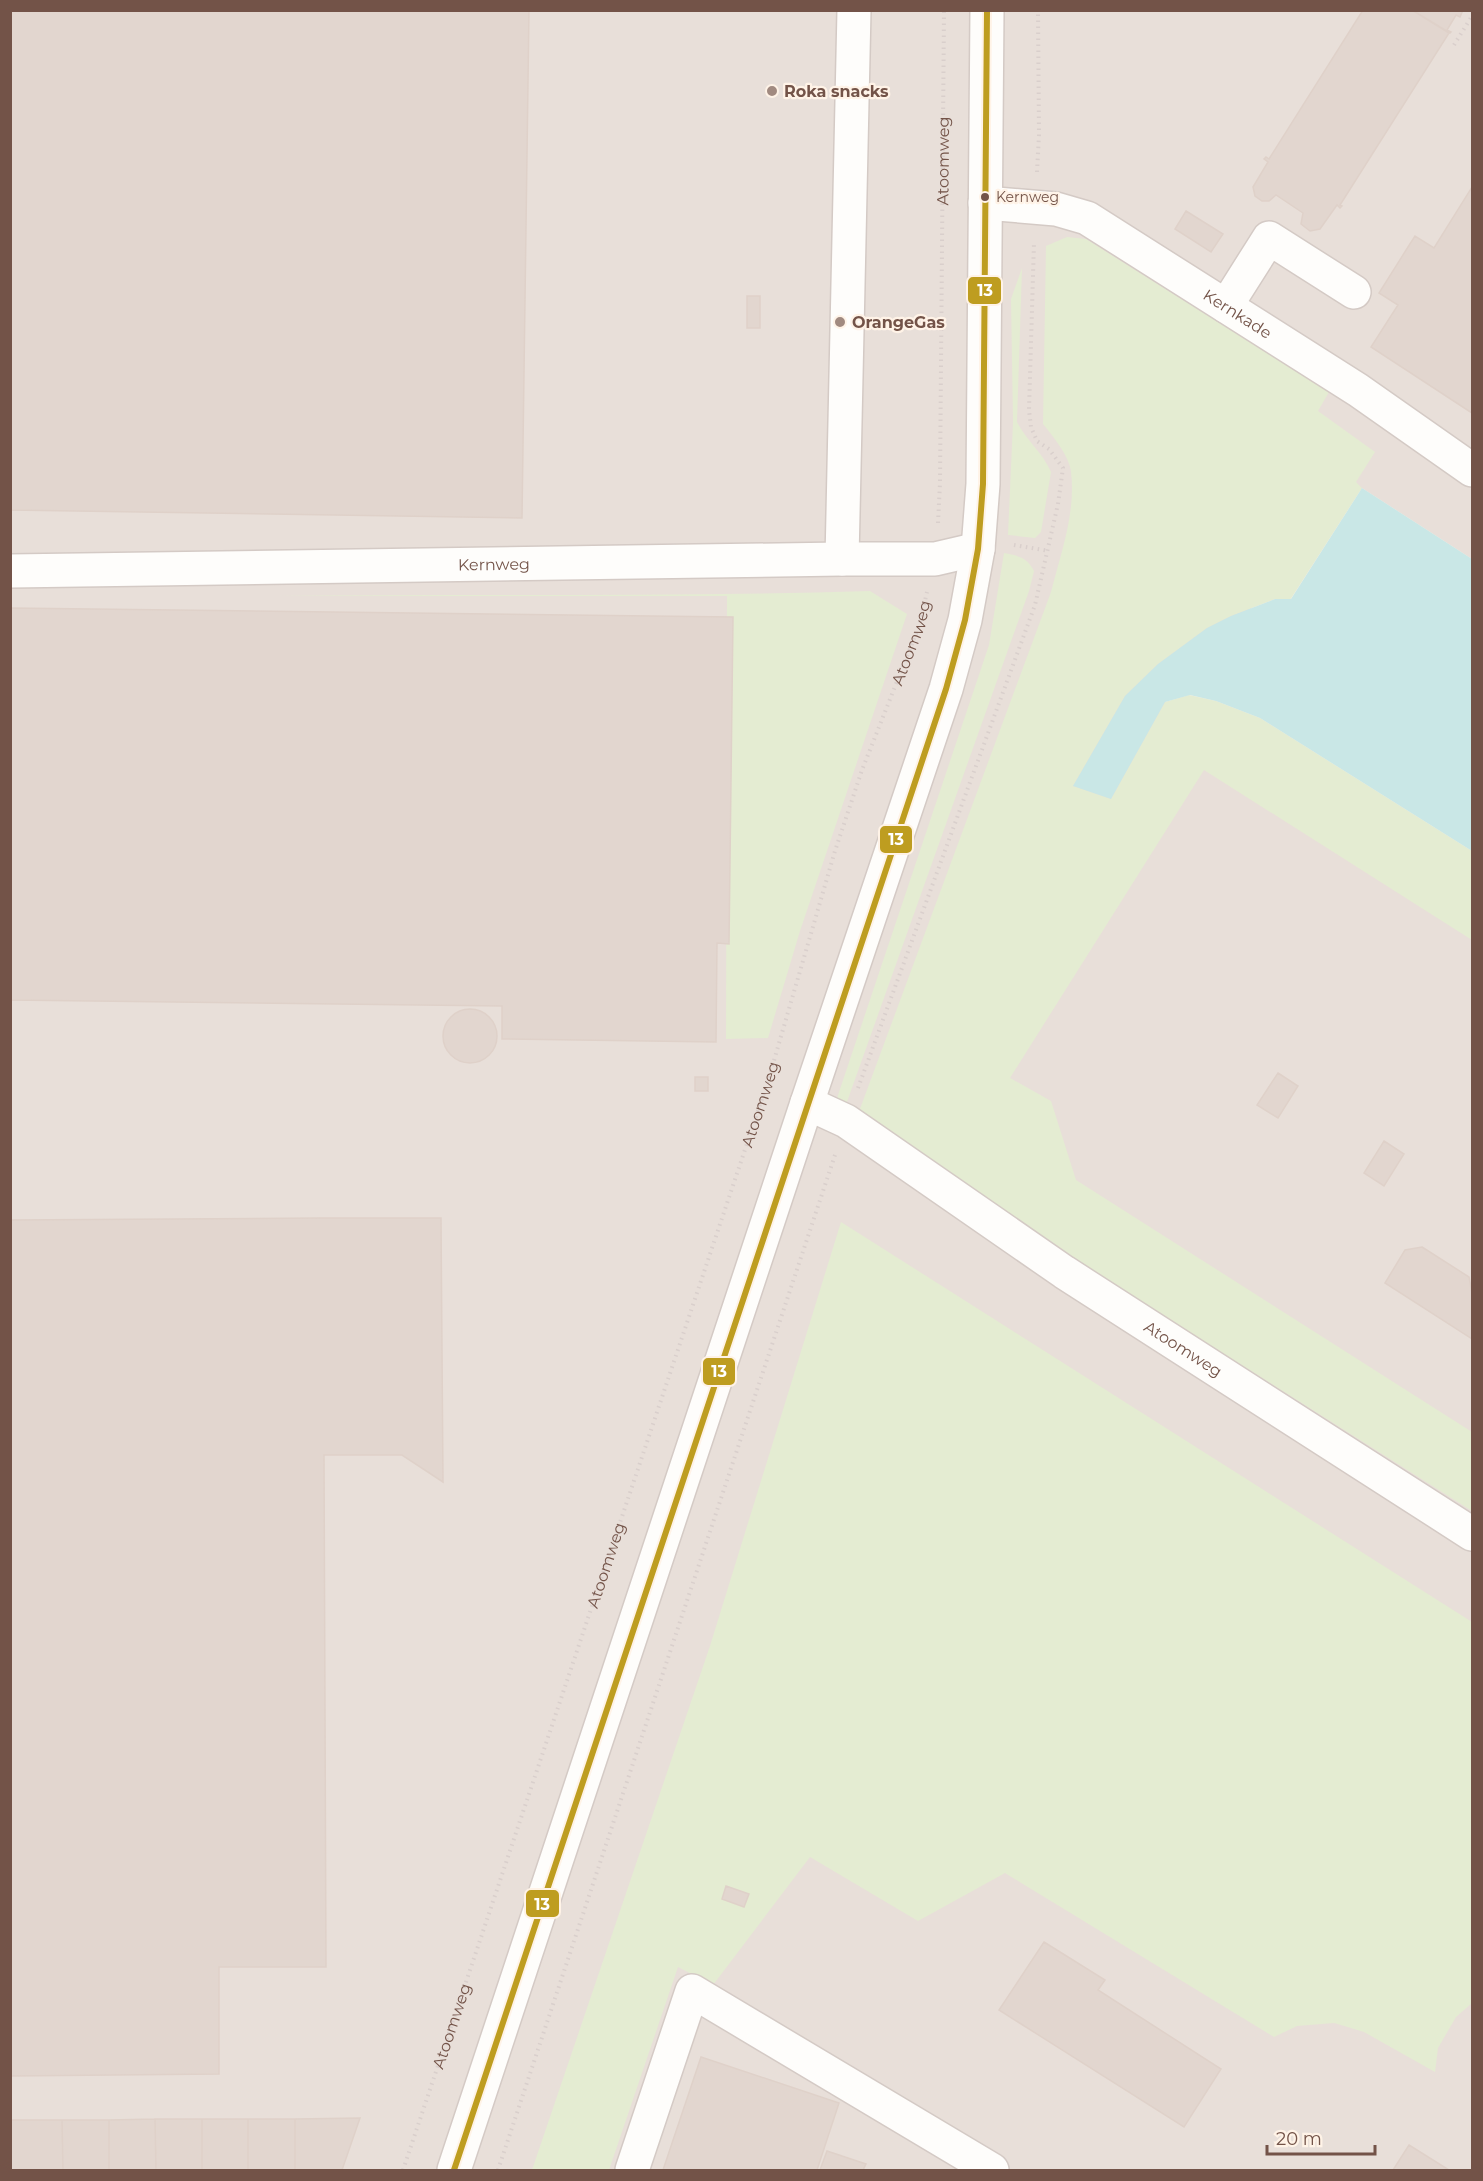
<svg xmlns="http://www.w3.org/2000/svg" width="1483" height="2181" viewBox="0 0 1483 2181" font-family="Montserrat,sans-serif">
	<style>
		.industrial { fill: #e8dfd9 }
		.green { fill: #e4ecd2 }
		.water { fill: #c9e7e6 }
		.building { fill: #e2d6cf; stroke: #dfd1c9; stroke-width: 1.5 }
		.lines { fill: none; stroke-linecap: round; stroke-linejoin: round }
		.minor-casing { stroke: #d4cac5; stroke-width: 36 }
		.path { stroke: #d9cfcc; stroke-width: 4; stroke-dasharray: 1.5 4.5; stroke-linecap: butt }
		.minor { stroke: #fefdfb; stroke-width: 33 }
		.bus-1-casing { stroke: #fff3e7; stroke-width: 10 }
		.bus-1 { stroke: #be9d20; stroke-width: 6 }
		.poi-dot { fill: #a18a80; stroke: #fff3e7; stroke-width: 2 }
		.bus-dot { fill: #735348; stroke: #fff3e7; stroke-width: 2 }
		.labels { text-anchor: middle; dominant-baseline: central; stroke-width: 4.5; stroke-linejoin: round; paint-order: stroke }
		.bus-label { font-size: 14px; fill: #735348; stroke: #fff3e7; text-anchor: start }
		.poi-label { font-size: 16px; font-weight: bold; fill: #735348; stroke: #fff3e7; text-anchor: start }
		.street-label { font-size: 16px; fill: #735348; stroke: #fff3e7 }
		.line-badge { stroke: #fff3e7; stroke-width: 2 }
		.badge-label { font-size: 16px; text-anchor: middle; font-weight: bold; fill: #fff }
	</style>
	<rect width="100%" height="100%" fill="#f6efe7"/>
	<!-- industrial -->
	<path class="industrial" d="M 11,11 L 1472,11 L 1472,559 L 1362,488 L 1165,702 L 1472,851 L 1472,2170 L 11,2170 Z"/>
	<!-- green -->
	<path class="green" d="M 1067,237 L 1086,239 L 1329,392 L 1318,411 L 1375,452 L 1356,482 L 1362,488 L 1290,600 L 1275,599 L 1231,616 L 1207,628 L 1158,664 L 1125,696 L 1073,786 L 1111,799 L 1165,702 L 1189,695 L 1216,701 L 1260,718 L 1472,851 L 1472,940 L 1204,770 L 1010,1078 L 1051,1101 L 1076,1180 L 1472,1432 L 1472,1511 L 1093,1271 L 1052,1242 L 857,1117 L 1051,592 C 1061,553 1076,512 1071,472 C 1070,457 1052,435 1043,424 L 1046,246 Z
		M 1022,268 L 1017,422 C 1026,440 1043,453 1051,472 L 1041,532 L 1035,538 L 1008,535 L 1013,422 L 1011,299 Z
		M 1004,553 C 1019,556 1027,557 1034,571 L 1029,591 L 843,1113 L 834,1107 L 989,645 Z
		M 870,591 L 907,614 L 800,931 L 768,1038 L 726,1039 L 727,596 L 277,596 C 475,594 673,597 870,591 Z
		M 841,1222 L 1472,1622 L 1472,2003 L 1456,2017 L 1438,2048 L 1435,2072 L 1364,2032 L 1334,2023 L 1297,2026 L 1274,2037 L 1005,1873 L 918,1921 L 810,1857 L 713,1985 L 678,1967 L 609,2170 L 532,2170 L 710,1646 Z"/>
	<!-- water -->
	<path class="water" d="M 1362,488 L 1472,559 L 1472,851 L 1260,718 L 1216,701 L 1190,695 L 1165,702 L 1111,799 L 1073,786 L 1125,696 L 1158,664 L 1207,628 L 1231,616 L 1275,599 L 1291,599 Z"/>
	<!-- building -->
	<path class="building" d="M 10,10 L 529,10 L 522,518 L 10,510 Z
		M 1363,10 L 1412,10 L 1449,33 L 1340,205 L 1342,206 L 1340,208 L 1337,205 L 1320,229 L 1310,231 L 1301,224 L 1303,213 L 1276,195 L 1269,201 L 1262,201 L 1255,196 L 1253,187 L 1268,162 L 1264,159 L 1266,157 L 1269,159 Z
		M 1412,10 L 1463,10 L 1460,17 L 1456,15 L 1447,30 L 1451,32 L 1450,33 Z
		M 1472,187 L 1472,413 L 1371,347 L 1398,305 L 1379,293 L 1408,247 L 1415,236 L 1434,248 Z
		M 1186,211 L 1223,234 L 1211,252 L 1175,229 Z
		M 747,296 L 760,296 L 760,328 L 747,328 Z
		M 10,608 L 733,617 L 729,944 L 717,943 L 716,1042 L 502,1039 L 502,1006 L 10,1000 Z
		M443 1036a27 27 0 1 1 54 0a27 27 0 1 1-54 0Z
		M 1278,1073 L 1298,1086 L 1278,1118 L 1257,1105 Z
		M 695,1077 L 708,1077 L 708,1091 L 695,1091 Z
		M 1384,1141 L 1404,1154 L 1384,1186 L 1364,1173 Z
		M 321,1218 L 441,1218 L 443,1482 L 402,1455 L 324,1455 L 326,1967 L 219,1967 L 219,2074 L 10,2076 L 10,1220 Z
		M 1422,1247 L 1469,1277 L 1472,1293 L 1472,1339 L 1385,1283 L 1405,1250 Z
		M 726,1886 L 749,1894 L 744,1907 L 722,1899 Z
		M 1044,1942 L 1105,1980 L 1098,1990 L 1221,2069 L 1184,2127 L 999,2010 Z
		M 701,2057 L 839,2103 L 817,2170 L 663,2170 Z
		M 360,2118 L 342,2170 L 295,2170 L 295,2119 Z
		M 155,2119 L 156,2170 L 109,2170 L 109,2120 Z
		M 155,2119 L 202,2119 L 202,2170 L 156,2170 Z
		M 202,2119 L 248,2119 L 248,2170 L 202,2170 Z
		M 248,2119 L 295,2119 L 295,2170 L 248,2170 Z
		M 10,2120 L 62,2120 L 63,2170 L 10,2170 Z
		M 62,2120 L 109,2120 L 109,2170 L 63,2170 Z
		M 1409,2145 L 1449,2170 L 1393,2170 Z
		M 827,2151 L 866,2164 L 863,2170 L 820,2170 Z"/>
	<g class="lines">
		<!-- minor casing -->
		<g class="minor-casing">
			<g id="minor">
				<path id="s3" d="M 985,203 L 1056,209 L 1087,218 L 1358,390 L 1472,470"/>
				<path d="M 1226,306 L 1269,238 L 1354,292"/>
				<path d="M 842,559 L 854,10"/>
				<path id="s4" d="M 10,571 L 842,559 L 935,559 L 978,549"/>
				<path id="s5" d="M 807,1103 L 846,1121 L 1064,1272 L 1472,1534"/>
				<path d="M 454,2170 L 807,1103 L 946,689 L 965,620 L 978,549 L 983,484 L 987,10"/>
				<path d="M 632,2170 L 692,1991 L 992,2170"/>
			</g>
		</g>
		<!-- path -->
		<g class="path">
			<path d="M 1454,45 L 1472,16"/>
			<path d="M 1037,172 L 1039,135 L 1038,10"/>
			<path id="s1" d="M 938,523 L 940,483 L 944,10"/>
			<path d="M 1014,545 L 1049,551"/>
			<path d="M 858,1088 L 1035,605 L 1058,504 L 1063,468 L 1049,449 L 1037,441 L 1031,427 L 1029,410 L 1034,242"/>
			<path id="s2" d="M 403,2170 L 768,1081 L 835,851 L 862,770 L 919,626 L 927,592"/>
			<path d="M 498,2170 L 835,1155"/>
		</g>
		<!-- minor -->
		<use href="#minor" class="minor"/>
		<!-- bus-1 casing -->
		<g class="bus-1-casing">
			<path id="bus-1" d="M 454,2170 L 946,689 L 965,620 L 978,549 L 983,484 L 987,10"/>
		</g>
		<!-- bus-1 -->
		<use href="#bus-1" class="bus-1"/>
	</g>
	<!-- markers -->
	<g class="poi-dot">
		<circle cx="772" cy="91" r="6"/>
		<circle cx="840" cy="322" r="6"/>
	</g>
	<circle class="bus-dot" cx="985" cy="197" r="5"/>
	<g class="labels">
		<!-- bus labels -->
		<g class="bus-label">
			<text x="996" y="197">Kernweg</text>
		</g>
		<!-- poi labels -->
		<g class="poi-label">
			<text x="784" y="91">Roka snacks</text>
			<text x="852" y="322">OrangeGas</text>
		</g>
		<!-- street labels -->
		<g class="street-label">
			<text stroke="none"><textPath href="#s1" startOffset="362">Atoomweg</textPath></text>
			<text stroke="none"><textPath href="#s3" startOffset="282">Kernkade</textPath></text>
			<text stroke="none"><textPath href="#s4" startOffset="484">Kernweg</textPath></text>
			<text stroke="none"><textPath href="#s2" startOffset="1610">Atoomweg</textPath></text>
			<text stroke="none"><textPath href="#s2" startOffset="1124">Atoomweg</textPath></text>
			<text stroke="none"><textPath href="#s5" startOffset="450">Atoomweg</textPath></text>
			<text stroke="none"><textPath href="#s2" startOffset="638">Atoomweg</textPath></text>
			<text stroke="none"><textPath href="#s2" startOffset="152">Atoomweg</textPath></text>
		</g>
	</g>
	<g class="line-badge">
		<rect x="967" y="276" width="35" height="29" rx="6" fill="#be9d20"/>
		<rect x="879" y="825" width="34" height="29" rx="6" fill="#be9d20"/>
		<rect x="702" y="1357" width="34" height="29" rx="6" fill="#be9d20"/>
		<rect x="525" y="1889" width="35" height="29" rx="6" fill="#be9d20"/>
	</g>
	<g class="badge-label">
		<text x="985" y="296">13</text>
		<text x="896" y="845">13</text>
		<text x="719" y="1377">13</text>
		<text x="542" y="1910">13</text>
	</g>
	<!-- border -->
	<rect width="1483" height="2181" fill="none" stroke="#735348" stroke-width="24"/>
	<!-- scale -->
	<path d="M1267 2145v9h108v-9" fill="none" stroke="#735348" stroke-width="3"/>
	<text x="1276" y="2145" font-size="18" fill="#735348" stroke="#fff3e7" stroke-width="4.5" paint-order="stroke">20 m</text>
</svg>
